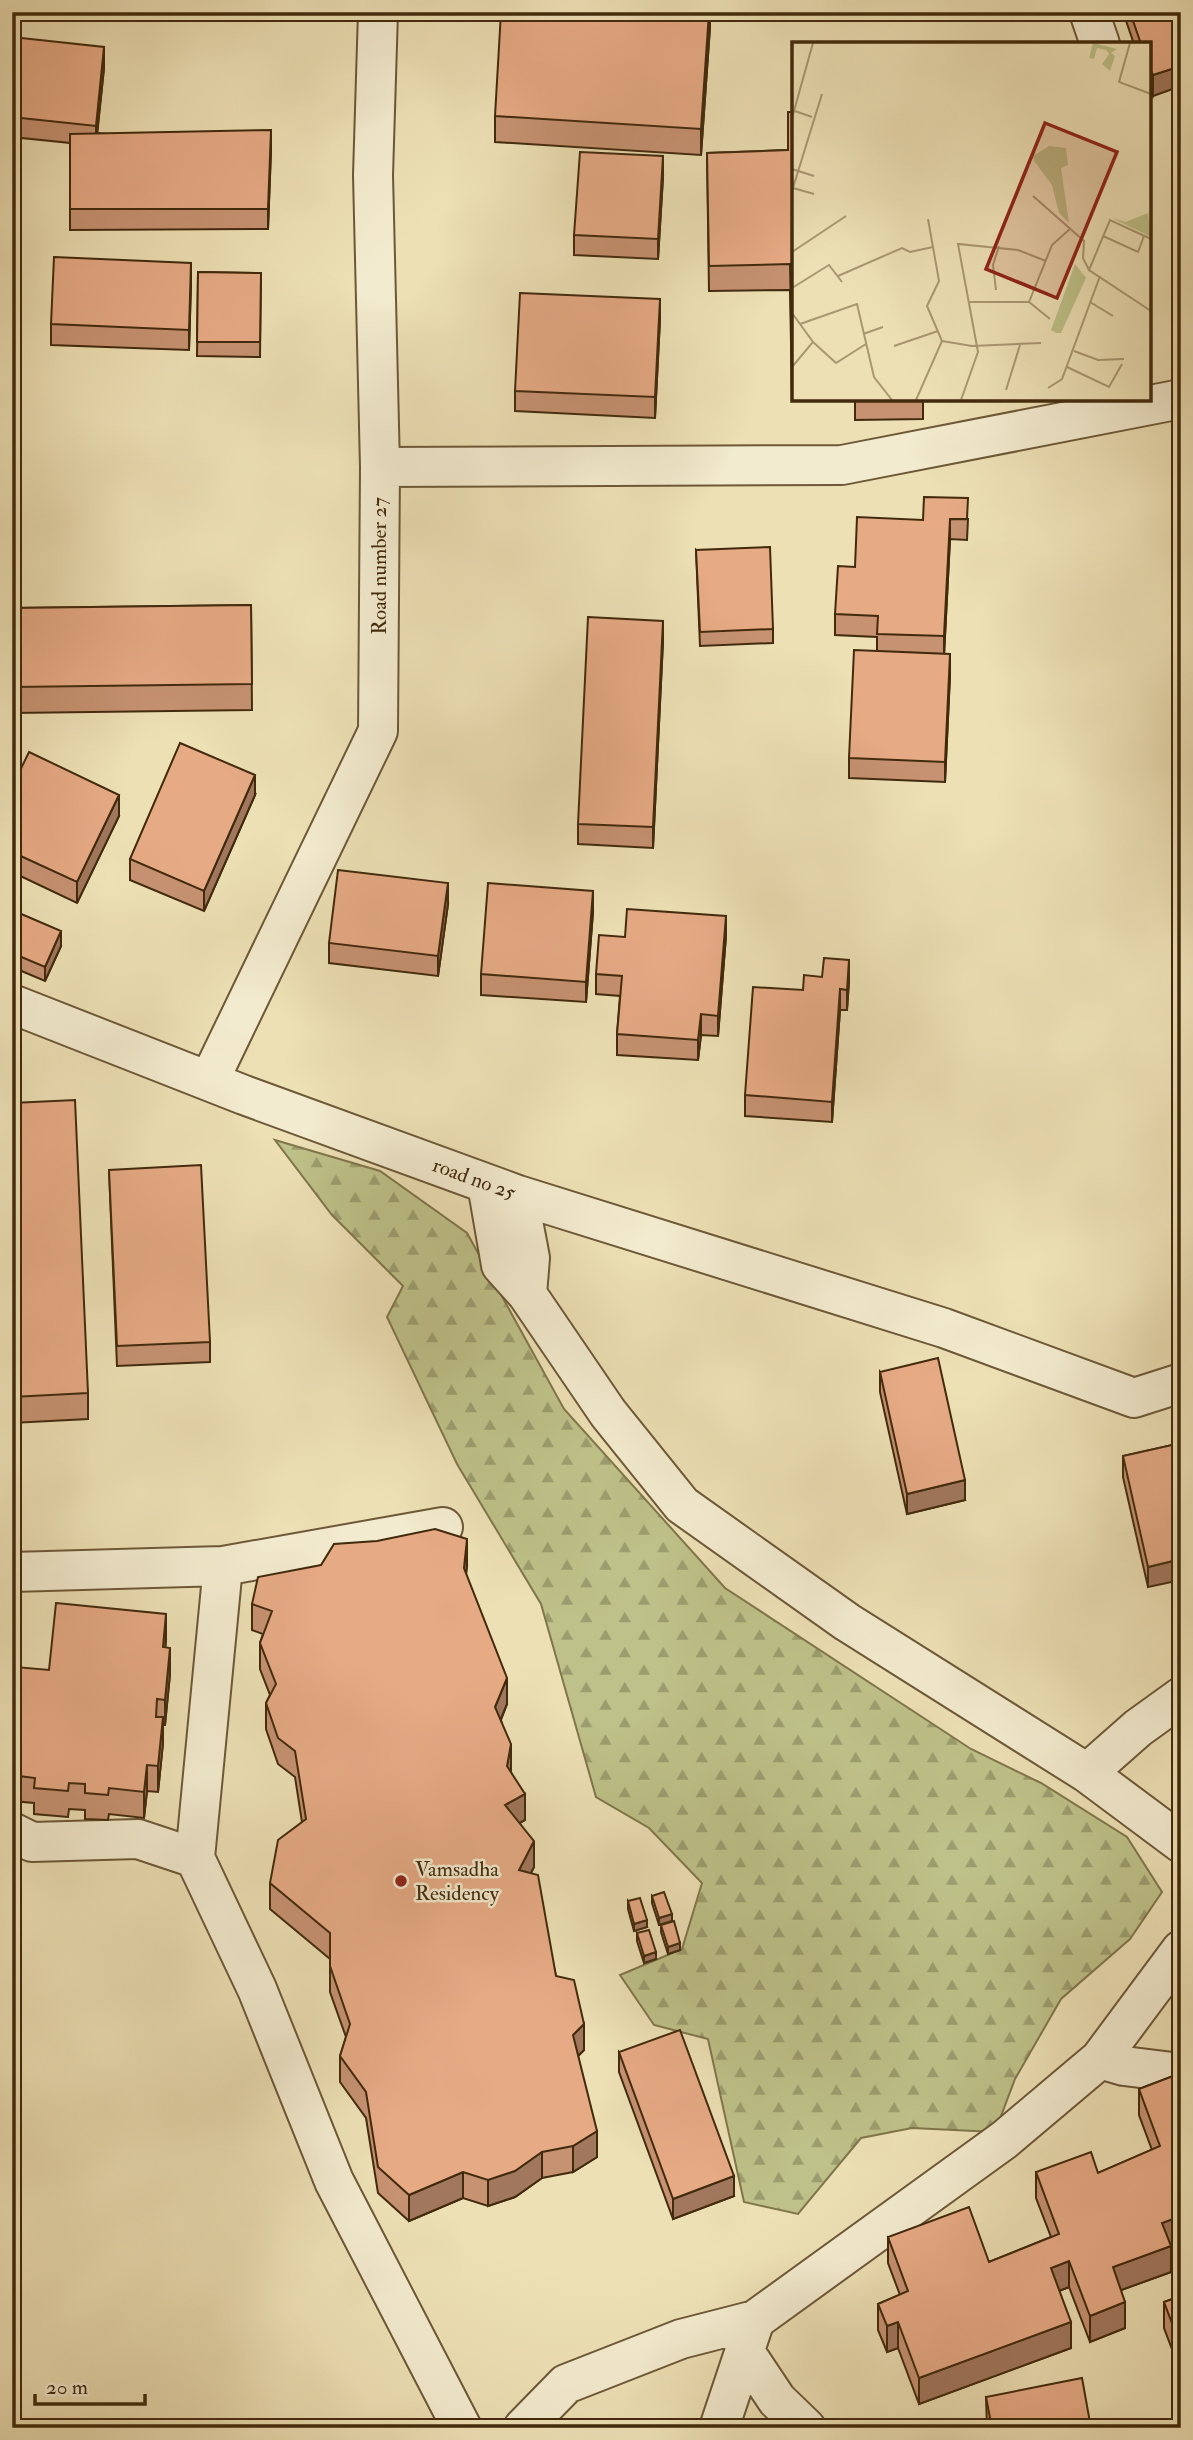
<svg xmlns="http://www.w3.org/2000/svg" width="1193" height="2440" viewBox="0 0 1193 2440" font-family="'IM FELL Double Pica',serif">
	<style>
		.forest { fill: url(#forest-firs); stroke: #80764b; stroke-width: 2 }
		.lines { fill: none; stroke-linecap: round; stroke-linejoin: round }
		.minor-casing { stroke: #6d5837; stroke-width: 42 }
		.minor { stroke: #f3ebcf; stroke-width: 38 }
		.wall { fill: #c69272; stroke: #422a0d; stroke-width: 2 }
		.shaded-wall { fill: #a1775d; stroke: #422a0d; stroke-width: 2 }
		.building { fill: #e6aa85; stroke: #422a0d; stroke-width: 2 }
		.poi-dot { fill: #8f2418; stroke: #f3ebcf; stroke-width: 2.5 }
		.labels { text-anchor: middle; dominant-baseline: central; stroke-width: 5; stroke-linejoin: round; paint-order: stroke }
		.street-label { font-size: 21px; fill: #422a0d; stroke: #f3ebcf }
		.poi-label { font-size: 21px; fill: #422a0d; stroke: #f3ebcf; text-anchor: start }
		.inset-road { fill: none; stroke: #a99772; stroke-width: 2 }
		.view { fill: #8f2418; fill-opacity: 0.15; stroke: #8f2418; stroke-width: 3.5 }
		.inset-edge { fill: none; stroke: #422a0d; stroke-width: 3.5 }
	</style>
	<defs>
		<pattern id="forest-firs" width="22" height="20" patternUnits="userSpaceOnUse" patternTransform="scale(1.75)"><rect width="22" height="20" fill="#bec189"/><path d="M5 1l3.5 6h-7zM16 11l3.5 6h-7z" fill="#9c9d6e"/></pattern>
	</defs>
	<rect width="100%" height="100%" fill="#ede0b5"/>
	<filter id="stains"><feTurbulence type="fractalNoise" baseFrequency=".00286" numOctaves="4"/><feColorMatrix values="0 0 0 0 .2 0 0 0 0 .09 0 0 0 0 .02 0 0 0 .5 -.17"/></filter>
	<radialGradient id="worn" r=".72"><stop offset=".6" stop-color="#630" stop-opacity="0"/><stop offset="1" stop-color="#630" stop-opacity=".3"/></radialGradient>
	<!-- forest -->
	<path class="forest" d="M 275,1140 L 380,1171 L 467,1233 L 564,1409 L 725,1588 L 971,1749 L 1041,1783 L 1127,1837 L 1162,1892 L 1130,1939 L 1061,1999 L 1015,2079 L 995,2132 L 912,2128 L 861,2138 L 798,2214 L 744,2202 L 708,2039 L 654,2025 L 620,1975 L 682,1949 L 702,1883 L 649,1828 L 596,1797 L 541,1604 L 457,1464 L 387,1317 L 403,1286 L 332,1215 Z"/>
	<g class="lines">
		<!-- minor casing -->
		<g class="minor-casing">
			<path id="minor" d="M 1089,12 L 1100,44
				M 380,467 L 842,465 L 1181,399
				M 12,1004 L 244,1095 L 518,1195 L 944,1328 L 1134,1398 L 1181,1383
				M 209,1081 L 378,731 L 380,467 L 373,175 L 378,12
				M 487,1184 L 501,1265 L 527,1294 L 530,1258 L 518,1195
				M 527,1294 L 608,1413 L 682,1505 L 847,1622 L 1087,1773 L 1181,1843
				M 223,1566 L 195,1858 L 257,1989 L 334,2181 L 462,2428
				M 12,1572 L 223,1566 L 443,1527
				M 1087,1773 L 1138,1728 L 1181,1697
				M 12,1832 L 32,1842 L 138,1839 L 195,1858
				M 1100,2059 L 1124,2066 L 1181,2073
				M 745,2352 L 777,2400 L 806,2428
				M 523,2428 L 566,2384 L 681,2339 L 755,2320
				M 719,2428 L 755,2320 L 1004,2140 L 1100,2059 L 1181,1950"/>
		</g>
		<!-- minor -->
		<use href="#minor" class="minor"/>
	</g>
	<!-- wall -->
	<path class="wall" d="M 710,12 L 710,27 L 701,155 L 495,142 L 495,116 Z
		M 1123,12 L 1181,12 L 1153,96 L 1149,86 L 1149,44 L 1134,44 Z
		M 12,37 L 104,68 L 97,133 L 271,150 L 268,229 L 70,230 L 70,143 L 12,137 Z
		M 1181,105 L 1181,139 L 1177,127 L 1177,107 Z
		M 794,112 L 794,396 L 792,396 L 790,290 L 709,291 L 707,153 L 788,150 Z
		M 663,177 L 658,259 L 574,255 L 574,235 Z
		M 198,272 L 261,273 L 260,357 L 197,356 Z
		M 191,283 L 189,350 L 51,345 L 51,324 Z
		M 660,319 L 655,418 L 515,411 L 515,391 Z
		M 855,399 L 923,399 L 923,419 L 855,420 Z
		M 968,519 L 967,540 L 950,539 L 944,654 L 950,675 L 945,782 L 849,778 L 849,758 L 877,651 L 877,637 L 835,635 L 835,614 L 923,520 Z
		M 696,550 L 773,629 L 773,643 L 700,646 Z
		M 251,605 L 252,710 L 12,713 L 12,608 Z
		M 663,641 L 653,848 L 578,844 L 578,824 Z
		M 12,787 L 119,816 L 77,903 L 12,872 Z
		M 255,795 L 204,911 L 130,880 L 130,859 Z
		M 448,904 L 438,976 L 329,963 L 329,943 Z
		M 593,912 L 586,1002 L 481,995 L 481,974 Z
		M 12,928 L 61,946 L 45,981 L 12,967 Z
		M 726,936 L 718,1036 L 701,1035 L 698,1060 L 617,1055 L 617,1034 L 620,996 L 596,994 L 596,974 L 625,937 Z
		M 849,981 L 847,1010 L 840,1010 L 832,1122 L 745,1116 L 745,1095 L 803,990 Z
		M 12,1103 L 88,1393 L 88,1419 L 12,1423 Z
		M 109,1170 L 210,1342 L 210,1362 L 117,1366 Z
		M 880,1372 L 965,1500 L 907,1514 L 880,1392 Z
		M 1181,1443 L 1148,1587 L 1123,1477 L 1123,1456 Z
		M 321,1565 L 467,1565 L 466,1574 L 507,1704 L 501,1720 L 511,1772 L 525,1820 L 520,1823 L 534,1867 L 531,1873 L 556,1976 L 584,2050 L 578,2056 L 597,2157 L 573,2172 L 542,2178 L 515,2197 L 488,2206 L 463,2198 L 409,2221 L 378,2193 L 366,2118 L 340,2082 L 340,2056 L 346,2037 L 330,1992 L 330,1959 L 270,1909 L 270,1883 L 302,1822 L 295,1777 L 278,1764 L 266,1729 L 266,1703 L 270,1695 L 260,1669 L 260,1643 L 263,1634 L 252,1630 L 252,1604 Z
		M 166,1640 L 165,1648 L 170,1674 L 165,1725 L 163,1725 L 163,1743 L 158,1792 L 147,1791 L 144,1818 L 109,1814 L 108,1820 L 85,1819 L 85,1810 L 69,1809 L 68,1817 L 34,1814 L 34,1803 L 12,1801 L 12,1683 L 15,1683 L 49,1670 Z
		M 652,1896 L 672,1921 L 680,1950 L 668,1954 L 661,1932 L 661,1925 L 659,1925 L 652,1903 Z
		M 628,1901 L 647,1927 L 634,1931 L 628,1909 Z
		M 637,1933 L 656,1959 L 644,1963 L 637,1941 Z
		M 619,2052 L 734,2196 L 673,2219 L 619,2072 Z
		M 1181,2073 L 1171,2245 L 1171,2272 L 1121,2290 L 1125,2328 L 1090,2342 L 1069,2287 L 1059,2291 L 1071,2348 L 919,2404 L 898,2348 L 887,2352 L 878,2330 L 878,2304 L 900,2295 L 888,2263 L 888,2237 L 989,2262 L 1051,2237 L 1036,2198 L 1036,2172 L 1098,2173 L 1152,2150 L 1139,2115 L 1139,2089 Z
		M 1181,2296 L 1181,2373 L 1164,2328 L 1164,2302 Z
		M 986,2397 L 1091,2428 L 987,2428 Z"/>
	<!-- shaded-wall -->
	<path class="shaded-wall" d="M 709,12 L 710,27 L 701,155 L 701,129 Z
		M 104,47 L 104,68 L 96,146 L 96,126 Z
		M 1181,66 L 1181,86 L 1153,96 L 1153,75 Z
		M 271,130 L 271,150 L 268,229 L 268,209 Z
		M 663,156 L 663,177 L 658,259 L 658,239 Z
		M 191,263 L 191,283 L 189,350 L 189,330 Z
		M 660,299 L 660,319 L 655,418 L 655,397 Z
		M 950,519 L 950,539 L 944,657 L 944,636 Z
		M 663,621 L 663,641 L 653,848 L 653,827 Z
		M 950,654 L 950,675 L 945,782 L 945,762 Z
		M 255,775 L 255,795 L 204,911 L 204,891 Z
		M 119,795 L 119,816 L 77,903 L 77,882 Z
		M 448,883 L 448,904 L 438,976 L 438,956 Z
		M 593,891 L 593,912 L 586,1002 L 586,982 Z
		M 726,916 L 726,936 L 718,1036 L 718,1016 Z
		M 61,931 L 61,946 L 45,981 L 45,967 Z
		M 849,960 L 849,981 L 847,1010 L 847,990 Z
		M 840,989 L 840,1010 L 832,1122 L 832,1102 Z
		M 701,1014 L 701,1035 L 698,1060 L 698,1040 Z
		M 965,1480 L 965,1500 L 907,1514 L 907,1494 Z
		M 467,1539 L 467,1565 L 464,1594 L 464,1568 Z
		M 1181,1559 L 1181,1580 L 1148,1587 L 1148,1567 Z
		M 166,1614 L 166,1640 L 163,1673 L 163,1647 Z
		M 170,1648 L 170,1674 L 165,1725 L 165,1700 Z
		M 507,1678 L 507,1704 L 495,1733 L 495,1707 Z
		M 163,1717 L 163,1743 L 158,1792 L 158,1766 Z
		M 511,1744 L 511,1770 L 507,1792 L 507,1766 Z
		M 147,1765 L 147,1791 L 144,1818 L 144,1792 Z
		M 525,1794 L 525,1820 L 505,1831 L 505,1805 Z
		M 534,1841 L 534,1867 L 519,1896 L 519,1870 Z
		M 672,1914 L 672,1921 L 659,1925 L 659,1918 Z
		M 647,1920 L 647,1927 L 634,1931 L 634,1924 Z
		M 680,1943 L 680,1950 L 668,1954 L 668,1947 Z
		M 656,1952 L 656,1959 L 644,1963 L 644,1956 Z
		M 584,2024 L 584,2050 L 573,2061 L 573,2035 Z
		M 597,2131 L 597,2157 L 573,2172 L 573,2146 Z
		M 542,2152 L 542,2178 L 515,2197 L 488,2206 L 488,2180 Z
		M 463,2172 L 463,2198 L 409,2221 L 409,2195 Z
		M 734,2176 L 734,2196 L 673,2219 L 673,2199 Z
		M 1181,2216 L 1181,2242 L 1162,2249 L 1162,2223 Z
		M 1171,2246 L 1171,2272 L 1113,2293 L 1113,2267 Z
		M 1069,2261 L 1069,2287 L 1051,2294 L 1051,2268 Z
		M 1125,2302 L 1125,2328 L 1090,2342 L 1090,2316 Z
		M 898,2322 L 898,2348 L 887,2352 L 887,2326 Z
		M 1071,2322 L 1071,2348 L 919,2404 L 919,2378 Z"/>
	<!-- building -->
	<path class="building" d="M 501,12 L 709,12 L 701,129 L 495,116 Z
		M 1130,12 L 1181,12 L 1181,39 L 1179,40 L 1181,45 L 1181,66 L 1153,75 L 1149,66 L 1149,44 L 1141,44 Z
		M 12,37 L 104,47 L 96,126 L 12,117 Z
		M 1181,105 L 1181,118 L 1177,107 Z
		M 788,112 L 794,112 L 794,370 L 792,370 L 790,264 L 709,266 L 707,153 L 788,150 Z
		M 271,130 L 268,209 L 70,209 L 70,134 Z
		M 580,152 L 663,156 L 658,239 L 574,235 Z
		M 54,257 L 191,263 L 189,330 L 51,324 Z
		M 198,272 L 261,273 L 260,342 L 197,342 Z
		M 520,293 L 660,299 L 655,397 L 515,391 Z
		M 924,497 L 968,498 L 967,519 L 950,519 L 944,636 L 877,634 L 878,616 L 835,614 L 838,566 L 855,567 L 857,517 L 923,520 Z
		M 770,547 L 773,629 L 700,632 L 696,550 Z
		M 251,605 L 252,684 L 12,687 L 12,608 Z
		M 588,617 L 663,621 L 653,827 L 578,824 Z
		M 854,650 L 950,654 L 945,762 L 849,758 Z
		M 180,743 L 255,775 L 204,891 L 130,859 Z
		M 29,752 L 119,795 L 77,882 L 12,852 L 12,787 Z
		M 338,870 L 448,883 L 438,956 L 329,943 Z
		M 488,883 L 593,891 L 586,982 L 481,974 Z
		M 627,909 L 726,916 L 718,1016 L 701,1014 L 698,1040 L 617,1034 L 622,976 L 596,974 L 599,935 L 625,937 Z
		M 19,913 L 61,931 L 45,967 L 12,953 L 12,928 Z
		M 824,958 L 849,960 L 847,990 L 840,989 L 832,1102 L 745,1095 L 753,987 L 803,990 L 804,975 L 822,977 Z
		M 75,1100 L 88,1393 L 12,1397 L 12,1103 Z
		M 201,1165 L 210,1342 L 117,1346 L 109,1170 Z
		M 938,1358 L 965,1480 L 907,1494 L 880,1372 Z
		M 1181,1443 L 1181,1559 L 1148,1567 L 1123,1456 Z
		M 435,1529 L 467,1539 L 464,1568 L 507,1678 L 495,1707 L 511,1744 L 507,1766 L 525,1794 L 505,1805 L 534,1841 L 519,1870 L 538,1875 L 556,1976 L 574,1980 L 584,2024 L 573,2035 L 597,2131 L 573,2146 L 542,2152 L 515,2171 L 488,2180 L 463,2172 L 409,2195 L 378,2167 L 366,2092 L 340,2056 L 350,2024 L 330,1966 L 330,1933 L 270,1883 L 278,1840 L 306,1819 L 295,1751 L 278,1738 L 266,1703 L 276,1684 L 260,1643 L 272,1611 L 252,1604 L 258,1577 L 321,1565 L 334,1544 L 377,1541 Z
		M 56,1603 L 166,1614 L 163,1647 L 170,1648 L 165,1700 L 157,1699 L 156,1717 L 163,1717 L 158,1766 L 147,1765 L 144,1792 L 109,1788 L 108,1795 L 85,1793 L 85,1784 L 69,1783 L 68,1791 L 34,1788 L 35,1778 L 12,1775 L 12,1733 L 15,1711 L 12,1711 L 12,1683 L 15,1683 L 16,1667 L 49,1670 Z
		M 664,1892 L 672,1914 L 659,1918 L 652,1896 Z
		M 640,1898 L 647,1920 L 634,1924 L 628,1901 Z
		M 674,1921 L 680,1943 L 668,1947 L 661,1925 Z
		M 649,1930 L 656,1952 L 644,1956 L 637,1933 Z
		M 680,2030 L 734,2176 L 673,2199 L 619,2052 Z
		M 1181,2073 L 1181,2216 L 1162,2223 L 1171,2246 L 1113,2267 L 1125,2302 L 1090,2316 L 1069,2261 L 1051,2268 L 1071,2322 L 919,2378 L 898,2322 L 887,2326 L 878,2304 L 908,2291 L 888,2237 L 969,2207 L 989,2262 L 1059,2234 L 1036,2172 L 1091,2152 L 1098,2173 L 1160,2146 L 1139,2089 Z
		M 1181,2296 L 1181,2347 L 1164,2302 Z
		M 1082,2378 L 1091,2428 L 992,2428 L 986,2397 Z"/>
	<!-- markers -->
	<circle class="poi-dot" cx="401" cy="1881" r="7"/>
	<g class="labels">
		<!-- street labels -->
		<g class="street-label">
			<text transform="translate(379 566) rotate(-90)">Road number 27</text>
			<text transform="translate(474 1179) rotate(20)">road no 25</text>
		</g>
		<!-- poi labels -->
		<g class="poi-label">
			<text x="415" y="1869">Vamsadha<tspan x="415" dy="24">Residency</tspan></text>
		</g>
	</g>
	<!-- overview -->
	<g transform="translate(792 42)">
		<rect width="359" height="359" fill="#ede0b5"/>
		<path d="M 301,1 L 325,7 L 319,11 L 323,14 L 318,29 L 310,22 L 317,12 L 314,8 L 305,6 L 302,17 L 297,16 Z" fill="#bec189"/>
		<path d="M 257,104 L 274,106 L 276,123 L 269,126 L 277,181 L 267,171 L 260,143 L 242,119 L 241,114 ZM 356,171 L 359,195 L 320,176 L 334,180 Z" fill="#bec189"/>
		<path d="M 283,222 L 294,236 L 269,291 L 264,291 L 259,288 Z" fill="#bec189"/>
		<path class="inset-road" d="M 338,1 L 327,40 L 359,52M 0,68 L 20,75M 0,76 L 21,1M 0,127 L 22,134M 1,146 L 22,152M 0,149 L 30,52M 241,154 L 292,199 L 291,216 L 297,228 L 359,269M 311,194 L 346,210 L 352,194M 0,210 L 54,174M 297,228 L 318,178 L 359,197M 46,234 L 110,206 L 118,210 L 141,205M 0,246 L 37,223 L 50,240M 204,248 L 201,223 L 207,204M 178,260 L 237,260 L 260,203 L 279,186M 237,260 L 258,277M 298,260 L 321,274M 0,271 L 21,300 L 0,325M 8,282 L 65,262 L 82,335 L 100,358M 71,292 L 91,285M 150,299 L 180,304 L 249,301M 21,300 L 44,321 L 74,302M 102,304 L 146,289M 282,309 L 306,318 L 332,317M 275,325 L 317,345 L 330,322M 256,346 L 270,337 L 308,234M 214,348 L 228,303M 124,358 L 150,299 L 135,264 L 147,239 L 136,177M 169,358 L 186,310 L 166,202 L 226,208 L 254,219"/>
		<path class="view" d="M 253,81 L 325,110 L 265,256 L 194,227 Z"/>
		<rect width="359" height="359" class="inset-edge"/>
	</g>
	<!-- margin -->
	<rect width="1193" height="2440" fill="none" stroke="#ede0b5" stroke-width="42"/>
	<rect x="14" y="14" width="1165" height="2412" fill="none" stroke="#422a0d" stroke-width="3.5"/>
	<rect x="21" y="21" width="1151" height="2398" fill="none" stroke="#422a0d" stroke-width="2"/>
	<!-- scale -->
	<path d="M35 2394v10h110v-10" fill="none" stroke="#422a0d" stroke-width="3.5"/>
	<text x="46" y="2394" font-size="21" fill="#422a0d" stroke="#f3ebcf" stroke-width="5" paint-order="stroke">20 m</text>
	<rect width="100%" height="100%" filter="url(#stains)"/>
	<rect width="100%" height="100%" fill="url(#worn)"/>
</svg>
